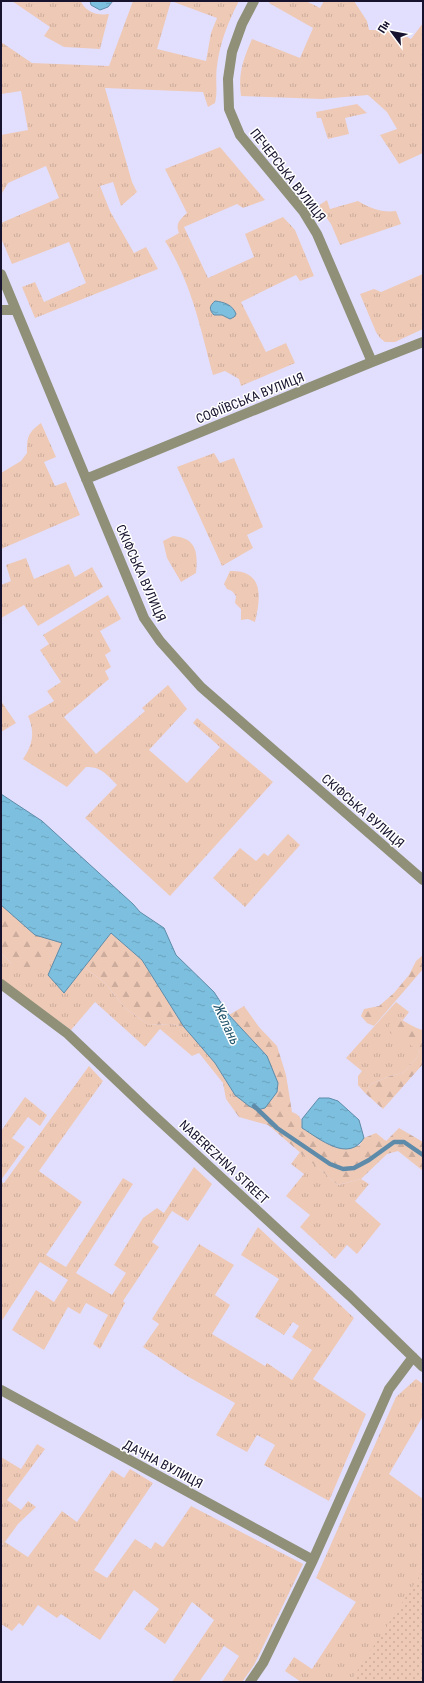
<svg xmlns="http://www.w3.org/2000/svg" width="424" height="1683" viewBox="0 0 424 1683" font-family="'Roboto Condensed',sans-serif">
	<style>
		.grass { fill: url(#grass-tufts); fill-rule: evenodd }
		.forest { fill: url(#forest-firs) }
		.garden { fill: url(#garden-dots) }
		.water { fill: url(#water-ripples); stroke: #5e8ba9 }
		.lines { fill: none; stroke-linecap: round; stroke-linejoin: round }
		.stream { stroke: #5e8ba9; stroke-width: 4.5 }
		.street { stroke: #8f9077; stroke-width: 10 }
		.labels { text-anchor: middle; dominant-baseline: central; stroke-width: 3; stroke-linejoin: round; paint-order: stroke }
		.street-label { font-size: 13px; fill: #17122d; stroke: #fff }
		.water-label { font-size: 14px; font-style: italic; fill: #20556c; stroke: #fff }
	</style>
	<defs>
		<pattern id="grass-tufts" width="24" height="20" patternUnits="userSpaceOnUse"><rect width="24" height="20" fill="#eec9b6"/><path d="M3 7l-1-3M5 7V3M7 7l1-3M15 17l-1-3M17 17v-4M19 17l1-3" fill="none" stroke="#cbac9d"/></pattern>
		<pattern id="forest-firs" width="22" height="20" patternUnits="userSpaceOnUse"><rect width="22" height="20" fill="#eec9b6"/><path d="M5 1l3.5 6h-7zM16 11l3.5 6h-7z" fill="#cbac9d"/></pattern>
		<pattern id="garden-dots" width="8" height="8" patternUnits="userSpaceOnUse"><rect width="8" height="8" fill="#eec9b6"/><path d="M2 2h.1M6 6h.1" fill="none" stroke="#cbac9d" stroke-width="1.8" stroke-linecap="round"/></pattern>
		<pattern id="water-ripples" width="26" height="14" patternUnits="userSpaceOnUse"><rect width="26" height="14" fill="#7cbfde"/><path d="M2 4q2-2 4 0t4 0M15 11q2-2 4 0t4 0" fill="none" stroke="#6aa3bf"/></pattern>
	</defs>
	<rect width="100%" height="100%" fill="#e2dffe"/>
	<!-- grass -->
	<path class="grass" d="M 12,1 L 81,1 C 85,12 98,16 109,14 L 100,49 L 64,47 L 44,36 L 50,27 Z
		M 133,1 L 239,1 C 228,22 220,42 217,66 C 215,78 218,91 215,103 L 208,107 L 203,92 L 105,88 L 132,182 L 137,192 L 121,206 L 113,182 L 100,186 L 110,211 L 134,253 L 146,247 L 158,269 L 35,318 L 22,287 L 35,282 L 44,302 L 86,283 L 69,242 L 12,264 L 1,238 L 1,223 L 59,198 L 46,166 L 8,183 L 1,195 L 1,135 L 28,130 L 21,91 L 1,94 L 1,42 L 32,63 L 109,66 ZM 171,1 L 217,18 L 211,33 L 206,61 L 157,49 Z
		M 270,1 L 306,1 L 320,8 L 324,1 L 354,1 L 367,21 L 369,30 C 385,30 397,31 411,39 L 423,23 L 423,153 L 399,164 L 380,135 L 397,129 L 387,112 L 368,95 L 322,99 L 241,96 C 238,73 243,60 252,39 L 300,58 L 313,28 L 269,3 Z
		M 357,104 L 367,113 L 345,118 L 349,134 L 328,139 L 321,118 L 317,118 L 316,112 Z
		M 220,147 L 265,200 L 243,208 L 237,204 L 184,227 L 208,278 L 254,257 L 245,234 L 283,217 L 295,230 L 314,276 L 300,281 L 296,275 L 241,302 L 266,352 L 286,343 L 295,363 L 241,386 L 239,379 L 225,371 L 213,375 C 200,327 192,284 165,241 L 179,233 C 175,224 180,219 187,213 L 165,169 Z
		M 327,200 L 330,209 L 358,201 C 370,208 382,213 396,211 L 401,224 L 340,245 L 331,224 L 318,206 Z
		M 423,274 L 423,329 L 395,342 L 385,342 L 380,338 L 376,332 L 360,294 L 374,289 L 381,292 Z
		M 41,423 L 56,457 L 44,462 L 55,486 L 66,482 L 80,515 L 1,549 L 1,473 L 21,461 L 27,453 C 27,436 28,433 41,423 Z
		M 214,453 L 220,463 L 234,458 L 263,527 L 247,535 L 253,548 L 222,566 L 177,467 Z
		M 173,536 C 197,538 198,553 196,573 L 181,582 L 167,558 L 163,541 Z
		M 26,558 L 34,579 L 69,564 L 75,577 L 92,567 L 103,587 L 38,626 L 24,605 L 1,618 L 1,585 L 11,581 L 6,565 Z
		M 230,571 C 264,570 261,597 255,622 L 248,619 L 241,620 L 241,609 L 235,603 L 236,596 L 232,591 L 227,589 L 224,584 Z
		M 108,595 L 121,619 L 100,631 L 111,651 L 105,655 L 111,667 L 105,671 L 109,679 L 64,717 L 96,754 L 145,711 L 142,708 L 168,685 L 187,709 L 149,750 L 187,783 L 220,747 L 193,723 L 197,718 L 273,782 L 170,896 L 85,818 L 117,785 C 107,775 101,766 86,767 L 67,787 L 23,759 C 33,744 35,732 28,716 L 54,701 L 47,691 L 61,682 L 40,650 L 49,644 L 43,635 Z
		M 1,701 L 16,723 L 1,732 Z
		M 288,834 L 300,845 L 245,907 L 213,878 L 240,848 L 256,861 L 264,853 L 268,856 Z
		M 1,953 L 12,964 L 55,960 L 48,975 L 64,993 L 84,967 L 105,983 L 126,1009 L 149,1025 L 172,1024 L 184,1027 L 215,1063 L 235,1095 L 226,1099 L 223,1083 L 199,1053 L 192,1056 L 160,1029 L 145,1047 L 95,1002 L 71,1030 L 1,979 Z
		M 396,1002 L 409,1012 L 403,1020 L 395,1017 L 410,1044 L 420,1051 L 416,1059 L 403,1073 L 390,1076 L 371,1084 L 365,1093 L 358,1085 L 358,1076 L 362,1071 L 346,1058 Z
		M 89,1066 L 103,1081 L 39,1171 L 82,1202 L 46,1255 L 66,1267 L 123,1178 L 133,1184 L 76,1273 L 112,1295 L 126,1273 L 114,1265 L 143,1218 L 157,1208 L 164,1213 L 194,1167 L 212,1184 L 188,1221 L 172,1211 L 152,1242 L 159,1247 L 123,1301 L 125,1303 L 100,1349 L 93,1344 L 108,1315 L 86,1303 L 80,1314 L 68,1307 L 44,1350 L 12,1330 L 36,1290 L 54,1302 L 68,1280 L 40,1262 L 1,1322 L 1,1182 L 4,1183 Z
		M 25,1097 L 47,1115 L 40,1126 L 28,1117 L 12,1138 L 25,1147 L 1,1180 L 1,1131 Z
		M 300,1152 L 338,1185 L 361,1179 L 369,1184 L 355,1201 L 381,1224 L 357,1254 L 347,1245 L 335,1259 L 300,1227 L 310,1215 L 286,1196 L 304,1174 L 291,1164 Z
		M 258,1227 L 354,1318 L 313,1379 L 366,1414 L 329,1501 L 264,1465 L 275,1445 L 257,1435 L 247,1452 L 216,1435 L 235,1403 L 187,1376 L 143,1347 L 159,1324 L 152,1319 L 199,1244 L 234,1265 L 215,1295 L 230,1305 L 212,1334 L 265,1366 L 267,1363 L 292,1380 L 312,1350 L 292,1337 L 299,1326 L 293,1322 L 284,1335 L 255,1317 L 279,1279 L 241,1255 Z
		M 416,1379 L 423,1384 L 423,1416 L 389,1474 L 423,1499 L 423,1682 L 301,1682 L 285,1671 L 294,1657 L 312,1669 L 356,1602 L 316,1578 L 396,1397 Z
		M 37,1444 L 45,1449 L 7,1500 L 21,1510 L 28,1501 L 36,1507 L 18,1524 L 5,1542 L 28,1557 L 62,1511 L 77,1522 L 112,1470 L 124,1478 L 130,1469 L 153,1483 L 94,1570 L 107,1578 L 135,1539 L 151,1549 L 155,1542 L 163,1547 L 191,1506 L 303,1564 L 254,1665 L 242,1682 L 222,1682 L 239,1656 L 224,1646 L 199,1682 L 172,1682 L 214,1620 L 192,1602 L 165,1644 L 144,1629 L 159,1609 L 134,1590 L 100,1640 L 61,1614 L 57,1618 L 38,1605 L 23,1626 L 19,1623 L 12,1631 L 1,1624 L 1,1546 L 3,1544 L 1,1543 L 1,1457 L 21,1469 Z"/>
	<!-- forest -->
	<path class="forest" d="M 1,905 L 35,935 L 62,943 L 55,960 L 42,962 L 31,969 L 12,964 L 1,953 Z
		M 111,933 L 142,960 L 184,1027 L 172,1024 L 149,1025 L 126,1009 L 105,983 L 84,967 Z
		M 423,955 L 423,969 L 374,1026 L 367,1023 L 361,1016 L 364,1009 L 379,1006 L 394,993 L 409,975 L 416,961 Z
		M 244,1006 L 259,1027 L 277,1046 L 286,1075 L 292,1112 C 301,1115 302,1120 302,1128 L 359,1146 L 364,1138 L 376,1133 L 386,1141 L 399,1128 L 423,1142 L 423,1171 L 398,1151 L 387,1154 L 361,1179 L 338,1185 L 268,1125 L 239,1117 L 226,1099 L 235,1095 L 249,1106 L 267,1056 L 229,1015 Z
		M 395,1016 C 403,1020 416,1029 423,1030 L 423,1064 L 383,1109 L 365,1093 L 371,1084 L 390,1076 L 403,1073 L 416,1059 L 420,1051 L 390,1033 L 389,1025 Z"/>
	<!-- garden -->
	<path class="garden" d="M 423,1571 L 423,1682 L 350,1682 Z"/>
	<!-- water -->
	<path class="water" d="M 90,1 L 113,1 L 108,7 L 100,10 L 91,5 Z
		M 215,301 C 224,302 233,305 236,314 L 234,317 L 230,319 L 222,315 L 214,315 C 209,310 209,306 215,301 Z
		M 1,794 L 42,821 L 133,904 L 140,912 L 164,928 L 176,955 L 214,992 L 229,1015 L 267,1056 L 278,1083 L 277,1092 L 265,1108 L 257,1110 L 249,1106 L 235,1095 L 215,1063 L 184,1027 L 142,960 L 111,933 L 64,993 L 48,975 L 62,943 L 35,935 L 1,905 Z
		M 319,1098 L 329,1098 L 338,1101 L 359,1120 L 364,1138 C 348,1163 320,1139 302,1128 L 302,1119 Z"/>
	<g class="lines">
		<!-- stream -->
		<path class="stream" d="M 254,1106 L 277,1128 L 330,1164 L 343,1169 L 354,1168 L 369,1160 L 394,1142 L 404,1142 L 423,1155"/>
		<!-- street -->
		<path class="street" d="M 254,1 L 242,24 L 232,52 L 228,79 L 229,109 L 240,135 L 303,211 L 317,234 L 372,362
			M 1,274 L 144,618 L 160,641 L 201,687 L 423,880
			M 1,310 L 16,310
			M 86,479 L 372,362 L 423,342
			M 1,984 L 68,1034 L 148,1110 L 350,1296 L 423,1367
			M 1,1390 L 313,1560
			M 250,1682 L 263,1663 L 313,1560 L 389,1389 L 413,1357"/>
	</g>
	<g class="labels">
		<!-- street labels -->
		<g class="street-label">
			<text transform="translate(288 175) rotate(52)">ПЕЧЕРСЬКА ВУЛИЦЯ</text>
			<text transform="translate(250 398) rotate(-22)">СОФІЇВСЬКА ВУЛИЦЯ</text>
			<text transform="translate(141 573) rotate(66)">СКІФСЬКА ВУЛИЦЯ</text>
			<text transform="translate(363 811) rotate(41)">СКІФСЬКА ВУЛИЦЯ</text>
			<text transform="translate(224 1162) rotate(43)">NABEREZHNA STREET</text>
			<text transform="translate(163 1464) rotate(28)">ДАЧНА ВУЛИЦЯ</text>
		</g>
		<!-- water labels -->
		<g class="water-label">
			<text transform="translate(227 1024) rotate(65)">Желань</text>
		</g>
	</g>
	<!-- border -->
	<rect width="424" height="1683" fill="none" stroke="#17122d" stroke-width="4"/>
	<!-- north arrow -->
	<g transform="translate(392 32) rotate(302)" stroke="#ffffff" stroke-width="3" paint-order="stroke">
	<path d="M0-3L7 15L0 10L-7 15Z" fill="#17122d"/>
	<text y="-6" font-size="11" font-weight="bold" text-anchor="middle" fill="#17122d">Пн</text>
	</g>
</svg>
